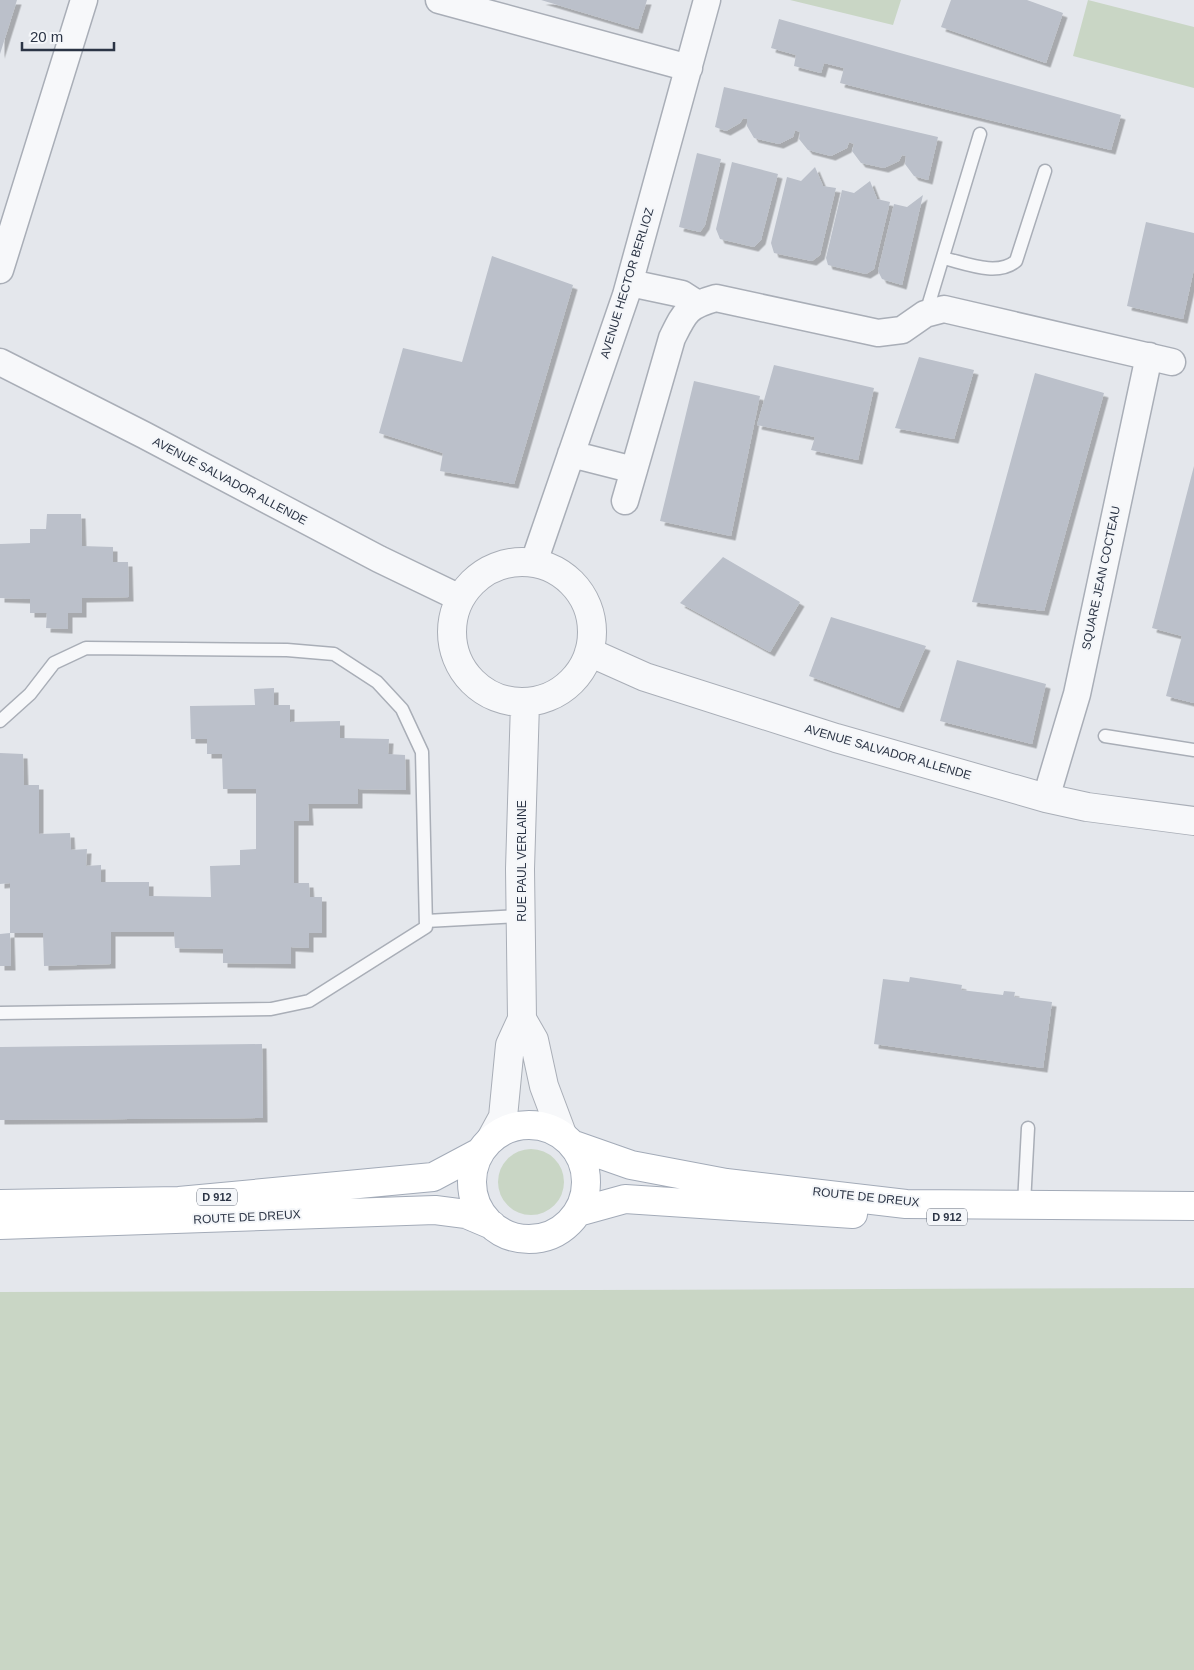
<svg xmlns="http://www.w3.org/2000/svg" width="1194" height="1670" viewBox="0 0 1194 1670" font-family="Helvetica,sans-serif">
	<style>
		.green { fill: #c9d6c5 }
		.building { fill: #bbc0ca; filter: url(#shadow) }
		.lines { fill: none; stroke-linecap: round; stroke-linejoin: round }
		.service-casing { stroke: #a9aeb7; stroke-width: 15 }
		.minor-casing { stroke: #a9aeb7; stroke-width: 29 }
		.tertiary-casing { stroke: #a9aeb7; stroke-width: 30 }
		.primary-casing { stroke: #a3abb8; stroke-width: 30 }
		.service { stroke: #f7f8fa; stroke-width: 12 }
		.minor { stroke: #f7f8fa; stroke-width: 26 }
		.tertiary { stroke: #f7f8fa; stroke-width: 28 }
		.primary { stroke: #fff; stroke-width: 28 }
		.labels { text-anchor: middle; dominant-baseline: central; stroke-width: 4; stroke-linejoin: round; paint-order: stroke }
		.shield { fill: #f4f6f9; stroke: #676e7b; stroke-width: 1 }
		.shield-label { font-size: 11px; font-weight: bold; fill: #2b3445 }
		.street-label { font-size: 12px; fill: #2b3445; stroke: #f4f6f9 }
	</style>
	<defs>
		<filter id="shadow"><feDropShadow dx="4.5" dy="4.5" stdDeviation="0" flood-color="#0004"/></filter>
	</defs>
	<rect width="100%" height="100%" fill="#e4e7ec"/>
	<!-- green -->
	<path class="green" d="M 790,0 L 901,0 L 893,25 Z
		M 1088,0 L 1194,27 L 1194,88 L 1073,56 Z
		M498 1182a33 33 0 1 1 66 0a33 33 0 1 1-66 0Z
		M 1194,1288 L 1194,1670 L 0,1670 L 0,1292 Z"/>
	<!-- building -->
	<path class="building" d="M 0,0 L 17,0 L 0,54 Z
		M 541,0 L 647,0 L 638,29 Z
		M 951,0 L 1027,0 L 1063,13 L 1046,63 L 941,27 Z
		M 779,19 L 1121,115 L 1111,150 L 840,83 L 844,68 L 824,63 L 821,73 L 794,66 L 796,55 L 771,48 Z
		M 724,87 L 938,137 L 928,180 L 914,176 L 905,164 L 906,156 L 902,155 L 899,161 L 884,168 L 861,163 L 852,151 L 854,144 L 849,142 L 847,148 L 831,156 L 808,150 L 799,139 L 800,132 L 795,130 L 793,137 L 779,144 L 754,138 L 747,126 L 747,119 L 743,118 L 740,123 L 726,131 L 715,127 Z
		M 697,153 L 721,159 L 705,225 L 700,232 L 679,227 Z
		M 732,162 L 778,174 L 761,240 L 754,247 L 720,239 L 716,229 Z
		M 815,167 L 823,186 L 836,188 L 820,255 L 812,261 L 774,253 L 771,243 L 787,177 L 801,181 Z
		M 870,181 L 877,199 L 890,202 L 874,269 L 866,274 L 828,265 L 826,258 L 842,190 L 854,193 Z
		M 923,195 L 902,285 L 882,279 L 878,271 L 894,204 L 907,207 Z
		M 1146,222 L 1194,233 L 1194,269 L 1183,319 L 1127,306 Z
		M 492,256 L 573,285 L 514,484 L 440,471 L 443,453 L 379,433 L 403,348 L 462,362 Z
		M 919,357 L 974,370 L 954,439 L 895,428 Z
		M 774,365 L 874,388 L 858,460 L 811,450 L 815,437 L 757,425 Z
		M 1035,373 L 1104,393 L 1044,611 L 972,602 Z
		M 694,381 L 760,396 L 731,536 L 660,521 Z
		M 1194,466 L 1194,703 L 1166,696 L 1182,636 L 1152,628 Z
		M 47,514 L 81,514 L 82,546 L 113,547 L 113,562 L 128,562 L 129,597 L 82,598 L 82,613 L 68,613 L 68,629 L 46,628 L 47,613 L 30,613 L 30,599 L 0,598 L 0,544 L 30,543 L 30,529 L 46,529 Z
		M 723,557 L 800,602 L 770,652 L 680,603 Z
		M 831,617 L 926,646 L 899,708 L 809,676 Z
		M 957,660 L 1046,684 L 1032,744 L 940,721 Z
		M 274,688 L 274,705 L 290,705 L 290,722 L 340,721 L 340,738 L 389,739 L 388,754 L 405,755 L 406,790 L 358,789 L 358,804 L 308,804 L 309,821 L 294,821 L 294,883 L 309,883 L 310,897 L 322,897 L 322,933 L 309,933 L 309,948 L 291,947 L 291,964 L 223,963 L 223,949 L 175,948 L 174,932 L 111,932 L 111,964 L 44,966 L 43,933 L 10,933 L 11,966 L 0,966 L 0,934 L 10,933 L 10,883 L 0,884 L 0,753 L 23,754 L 24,785 L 39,785 L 39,834 L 70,833 L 71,850 L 87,849 L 86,866 L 101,865 L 101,882 L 149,882 L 149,896 L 211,897 L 210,866 L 240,865 L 240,850 L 256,849 L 256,789 L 223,789 L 222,754 L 207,754 L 207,739 L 191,739 L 190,706 L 255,705 L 254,689 Z
		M 910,977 L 962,985 L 961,990 L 1003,995 L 1004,991 L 1015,992 L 1014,997 L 1052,1002 L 1043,1068 L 874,1044 L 883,979 L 909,982 Z
		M 262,1044 L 263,1118 L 0,1120 L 0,1047 Z"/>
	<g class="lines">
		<!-- service casing -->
		<g class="service-casing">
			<path id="service" d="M 943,258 C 965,263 997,277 1016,261 L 1045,171
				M 926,313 L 980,134
				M 0,721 L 30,694 L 54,663 L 86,648 L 287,650 L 334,654 L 377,682 L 402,709 L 422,752 L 426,927 L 309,1001 L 271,1009 L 0,1013
				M 1105,736 L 1194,750
				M 426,921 L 520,916
				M 1024,1204 L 1028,1128"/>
		</g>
		<!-- minor casing -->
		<g class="minor-casing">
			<path id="minor" d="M 439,0 L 689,68
				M 0,270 L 84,0
				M 630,283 L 682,294 L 696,303
				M 0,362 L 144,435 L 379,559 L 460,598
				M 571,454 L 634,470
				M 625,501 L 672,338 C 685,312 687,306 716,298 L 878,333 L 902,330 L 925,314 L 944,309 L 1172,362
				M 534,562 L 626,295 L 707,0
				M 1046,798 L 1077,694 L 1149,356"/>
		</g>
		<!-- tertiary casing -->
		<g class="tertiary-casing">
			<path id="tertiary" d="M452 632a70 70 0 1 1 140 0a70 70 0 1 1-140 0Z
				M 589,652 L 645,677 L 836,738 L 1046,798 L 1087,807 L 1194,821
				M 522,1019 L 534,1040 L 544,1086 L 562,1134
				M 491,1139 L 503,1117 L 510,1045 L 522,1019 L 520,869 L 525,703"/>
		</g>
		<!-- primary casing -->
		<g class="primary-casing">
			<path id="primary" d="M472 1182a57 57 0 1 1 114 0a57 57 0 1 1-114 0Z
				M 574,1145 L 631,1165 L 726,1183 L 906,1204 L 1194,1206
				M 0,1204 L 179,1201 L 433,1177 L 480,1152
				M 578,1212 L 625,1199 L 853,1214
				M 0,1225 L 435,1210 L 466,1214 L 492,1225"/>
		</g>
		<!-- service -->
		<use href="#service" class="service"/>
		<!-- minor -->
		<use href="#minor" class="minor"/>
		<!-- tertiary -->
		<use href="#tertiary" class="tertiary"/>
		<!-- primary -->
		<use href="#primary" class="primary"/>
	</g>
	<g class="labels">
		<!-- shield labels -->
		<g class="shield">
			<rect x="197" y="1188.5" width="40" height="17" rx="4"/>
			<rect x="927" y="1208.5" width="40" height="17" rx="4"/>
		</g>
		<g class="shield-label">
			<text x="217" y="1197">D 912</text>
			<text x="947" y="1217">D 912</text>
		</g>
		<!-- street labels -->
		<g class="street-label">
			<text transform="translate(627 283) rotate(-73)">AVENUE HECTOR BERLIOZ</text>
			<text transform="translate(230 481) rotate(28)">AVENUE SALVADOR ALLENDE</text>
			<text transform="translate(1101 578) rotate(-78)">SQUARE JEAN COCTEAU</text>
			<text transform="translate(888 752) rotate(16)">AVENUE SALVADOR ALLENDE</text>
			<text transform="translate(522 861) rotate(-90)">RUE PAUL VERLAINE</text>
			<text transform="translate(866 1197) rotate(6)">ROUTE DE DREUX</text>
			<text transform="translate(247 1217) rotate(-3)">ROUTE DE DREUX</text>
		</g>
	</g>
	<!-- scale -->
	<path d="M22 42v8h92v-8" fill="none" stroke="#2b3445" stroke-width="2.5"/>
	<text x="30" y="42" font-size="15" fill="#2b3445" stroke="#f4f6f9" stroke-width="4" paint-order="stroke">20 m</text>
</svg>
